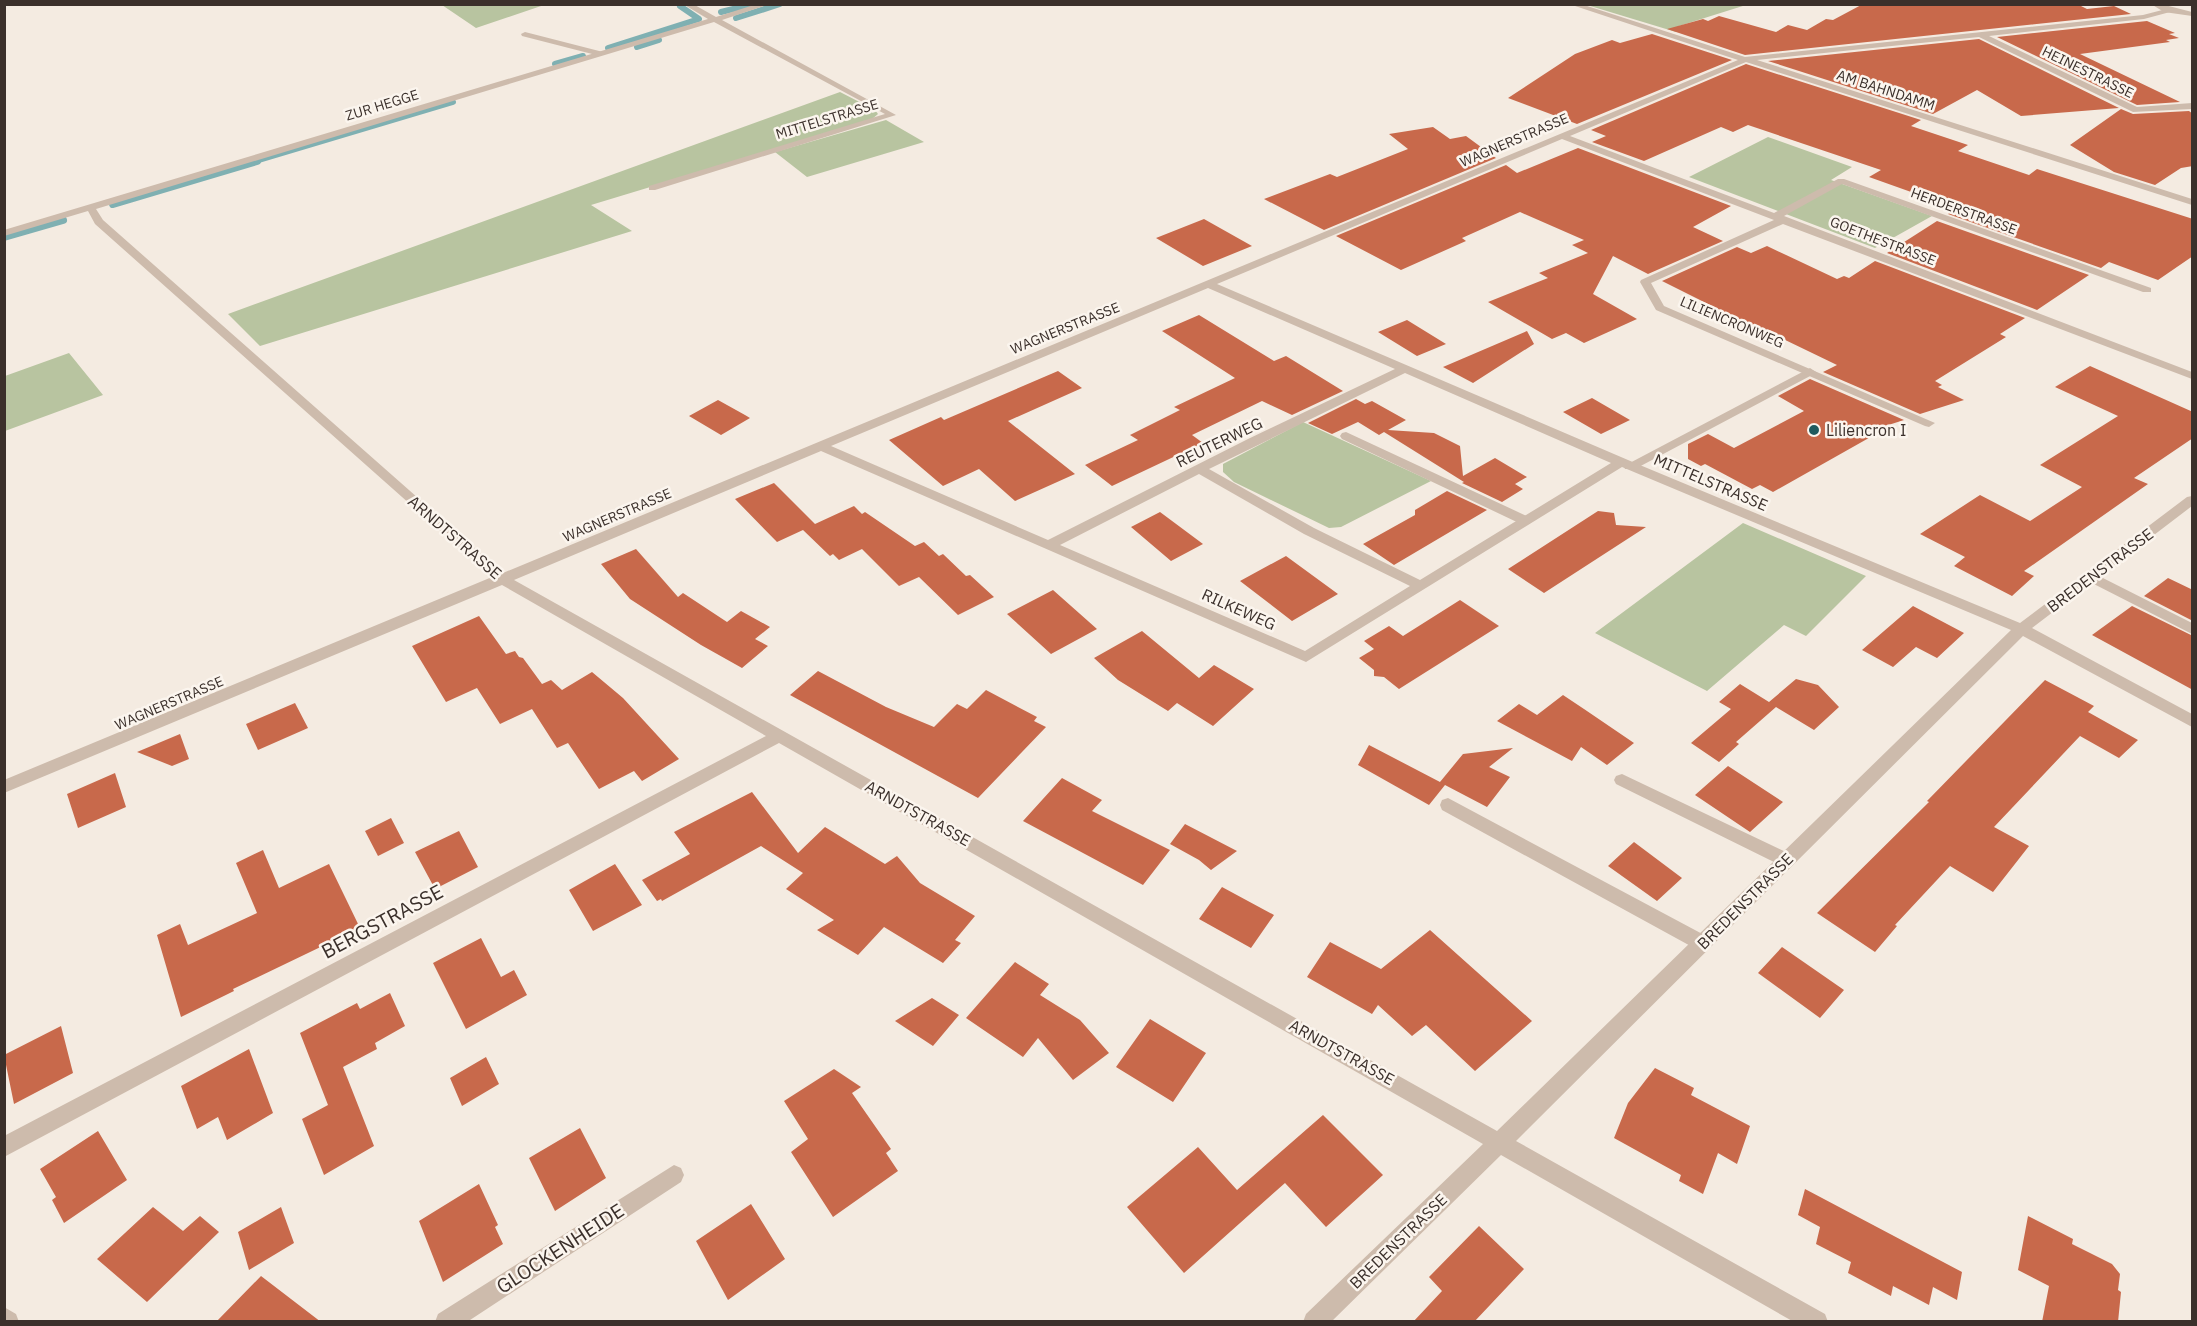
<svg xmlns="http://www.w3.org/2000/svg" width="2197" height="1326" viewBox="0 0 2197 1326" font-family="'IBM Plex Sans',sans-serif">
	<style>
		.green { fill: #b8c4a0 }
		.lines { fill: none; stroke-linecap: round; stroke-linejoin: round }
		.stream-far1 { stroke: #7fb0b2; stroke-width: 6 }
		.stream { stroke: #7fb0b2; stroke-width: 8 }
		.building { fill: #c8694b }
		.service { fill: #cdbbac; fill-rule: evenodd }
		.minor { fill: #cdbbac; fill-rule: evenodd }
		.tertiary { fill: #cdbbac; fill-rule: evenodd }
		.poi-dot { fill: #1f5a5e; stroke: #fbf5ee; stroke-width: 2 }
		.labels { text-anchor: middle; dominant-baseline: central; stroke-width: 5; stroke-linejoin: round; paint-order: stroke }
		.far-street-label { font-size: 14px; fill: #3b302b; stroke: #fbf5ee }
		.poi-label { font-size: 16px; fill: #3b302b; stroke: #fbf5ee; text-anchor: start }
		.street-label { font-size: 16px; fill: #3b302b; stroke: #fbf5ee }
		.near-street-label { font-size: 20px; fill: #3b302b; stroke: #fbf5ee }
	</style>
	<rect width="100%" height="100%" fill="#f4ebe1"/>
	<!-- green -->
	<path class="green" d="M 442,5 L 544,5 L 476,28 Z
		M 1587,5 L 1746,5 L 1679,26 L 1676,32 Z
		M 840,92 L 875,110 L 878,114 L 871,120 L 591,205 L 632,231 L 260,346 L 228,314 Z
		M 886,120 L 924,142 L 807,177 L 775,152 Z
		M 1768,137 L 1852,167 L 1831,180 L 1932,216 L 1875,248 L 1689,177 Z
		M 69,353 L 103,395 L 5,431 L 5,376 Z
		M 1303,422 L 1431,481 L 1341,527 L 1329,528 L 1234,482 L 1223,472 L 1223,464 Z
		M 1743,523 L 1866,576 L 1806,636 L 1784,625 L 1707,691 L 1595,633 Z"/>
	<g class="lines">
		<!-- stream-far1 -->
		<path class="stream-far1" d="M 721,12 L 754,4
			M 736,18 L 780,4
			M 637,47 L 659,40
			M 608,48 L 699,19 L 680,6
			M 555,64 L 583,56
			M 252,162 L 453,102"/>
		<!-- stream -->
		<path class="stream" d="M 113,204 L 257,161
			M 4,237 L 63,220"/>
	</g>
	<!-- building -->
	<path class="building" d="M 1863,4 L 2077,4 L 2087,9 L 2114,6 L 2131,14 L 1745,55 L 1667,29 L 1703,19 L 1708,21 L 1719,16 L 1776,32 L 1788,25 L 1807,30 L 1826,19 L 1833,20 Z
		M 2147,21 L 2175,33 L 2169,34 L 2179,38 L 2166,40 L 2170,42 L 2080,54 L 2180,102 L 2137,105 L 1997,37 Z
		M 1652,34 L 1732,60 L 1577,124 L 1508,98 L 1575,54 L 1612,40 L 1620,43 Z
		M 1979,39 L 2119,108 L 2021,116 L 1977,90 L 1933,114 L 1768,61 Z
		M 1746,64 L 1921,120 L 1911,126 L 1968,145 L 1958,151 L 2029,175 L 2037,169 L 2193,219 L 2193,256 L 2158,280 L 2109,262 L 2101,268 L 1948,214 L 1956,208 L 1869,177 L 1881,170 L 1748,125 L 1733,132 L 1721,127 L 1644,161 L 1592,142 L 1606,136 L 1591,130 Z
		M 2121,109 L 2133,114 L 2189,111 L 2193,114 L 2193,166 L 2181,168 L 2155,185 L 2114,172 L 2070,145 Z
		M 1433,127 L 1450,139 L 1466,136 L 1496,158 L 1324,230 L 1264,199 L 1330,174 L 1337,177 L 1408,149 L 1389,134 Z
		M 1578,148 L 1731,206 L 1693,227 L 1723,241 L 1648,274 L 1613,256 L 1593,294 L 1637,319 L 1584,343 L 1566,333 L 1552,339 L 1488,302 L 1548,278 L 1539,273 L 1588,253 L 1572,245 L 1584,240 L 1520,212 L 1462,238 L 1466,241 L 1401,270 L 1336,236 L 1506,165 L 1517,173 Z
		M 1204,219 L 1252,246 L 1203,266 L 1156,238 Z
		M 1937,221 L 2089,275 L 2037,310 L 1887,253 Z
		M 1767,246 L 1837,279 L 1844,276 L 1849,278 L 1875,261 L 2025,318 L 2000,334 L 2006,337 L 1935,381 L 1942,385 L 1938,387 L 1964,400 L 1920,414 L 1823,372 L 1837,365 L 1779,337 L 1776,338 L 1662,281 L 1737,247 L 1751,253 Z
		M 1199,315 L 1274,361 L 1286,356 L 1343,391 L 1292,415 L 1262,401 L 1192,435 L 1203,443 L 1112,486 L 1085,465 L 1138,440 L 1130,435 L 1180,410 L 1174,407 L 1235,378 L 1162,331 Z
		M 1407,320 L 1446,344 L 1417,356 L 1378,332 Z
		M 1527,331 L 1534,344 L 1473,383 L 1443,367 Z
		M 2090,366 L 2193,412 L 2193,438 L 2134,478 L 2148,484 L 2024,571 L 2034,576 L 2012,596 L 1954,566 L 1965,557 L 1920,534 L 1980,495 L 2030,521 L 2082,487 L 2040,465 L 2118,416 L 2055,387 Z
		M 1058,371 L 1082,388 L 1008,421 L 1075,474 L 1015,501 L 979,469 L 943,486 L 889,440 L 941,417 L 944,420 Z
		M 1810,379 L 1904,420 L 1879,428 L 1883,430 L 1773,492 L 1760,485 L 1752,489 L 1705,464 L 1701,466 L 1688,459 L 1688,444 L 1708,434 L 1734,448 L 1804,411 L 1778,396 Z
		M 1592,398 L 1630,420 L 1601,434 L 1563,412 Z
		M 1356,399 L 1365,404 L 1372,401 L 1406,420 L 1388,430 L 1434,433 L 1460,446 L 1463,476 L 1495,458 L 1527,477 L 1515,484 L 1523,489 L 1502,502 L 1462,483 L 1464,482 L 1384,432 L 1379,435 L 1358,422 L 1332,434 L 1308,423 Z
		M 718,400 L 745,415 L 750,418 L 721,435 L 689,416 Z
		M 774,483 L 815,524 L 854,506 L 862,514 L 865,512 L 915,546 L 924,542 L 939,556 L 943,554 L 966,576 L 970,575 L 994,597 L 958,615 L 919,577 L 899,586 L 862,549 L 839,560 L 833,554 L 830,556 L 803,530 L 777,542 L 735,499 Z
		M 1447,491 L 1487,510 L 1394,565 L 1363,544 L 1415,515 L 1415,510 Z
		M 1598,511 L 1614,513 L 1616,525 L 1646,527 L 1544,593 L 1508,569 Z
		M 1160,512 L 1203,544 L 1171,561 L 1131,527 Z
		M 636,549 L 678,597 L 683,593 L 727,622 L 741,611 L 770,627 L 755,639 L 768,646 L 742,668 L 701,645 L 630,599 L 601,564 Z
		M 1286,556 L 1338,594 L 1292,621 L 1240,581 Z
		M 2168,578 L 2193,590 L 2193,621 L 2144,596 Z
		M 1053,590 L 1097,629 L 1051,654 L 1007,614 Z
		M 1460,600 L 1499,626 L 1399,689 L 1384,677 L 1374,676 L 1374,670 L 1359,658 L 1374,649 L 1364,641 L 1389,626 L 1403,636 Z
		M 1913,606 L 1964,633 L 1937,658 L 1916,647 L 1893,667 L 1862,650 Z
		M 2132,606 L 2193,636 L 2193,690 L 2092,635 Z
		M 479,616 L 506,654 L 515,651 L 519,657 L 523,658 L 542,684 L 551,680 L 562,690 L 592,672 L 623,698 L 679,759 L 642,781 L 634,771 L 599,789 L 568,743 L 557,748 L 532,709 L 500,724 L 477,688 L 446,702 L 412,646 Z
		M 1142,631 L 1199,678 L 1214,665 L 1254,689 L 1213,726 L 1177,703 L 1168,711 L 1118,680 L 1094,658 Z
		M 818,671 L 886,707 L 934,727 L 957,704 L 967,709 L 986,690 L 1037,717 L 1034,721 L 1046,727 L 978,798 L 790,695 Z
		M 1796,679 L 1818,685 L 1839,707 L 1814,730 L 1776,707 L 1736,742 L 1739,744 L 1719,762 L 1691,743 L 1731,709 L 1719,702 L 1740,684 L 1769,702 Z
		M 2045,680 L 2094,706 L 2088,712 L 2138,740 L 2119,758 L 2080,736 L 1994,827 L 2029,846 L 1993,892 L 1950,866 L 1895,925 L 1897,926 L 1875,952 L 1817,913 L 1929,802 L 1927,801 Z
		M 1563,695 L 1584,709 L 1634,743 L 1607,765 L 1581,747 L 1572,761 L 1497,721 L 1519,704 L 1537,715 Z
		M 295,703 L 308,728 L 258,750 L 246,724 Z
		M 180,734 L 189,759 L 172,766 L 137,752 Z
		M 1369,745 L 1440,782 L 1463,754 L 1513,748 L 1489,767 L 1510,777 L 1487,807 L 1445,785 L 1429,805 L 1358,765 Z
		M 1728,766 L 1783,802 L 1750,832 L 1695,795 Z
		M 115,773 L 126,807 L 78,828 L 67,794 Z
		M 1062,778 L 1102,800 L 1092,811 L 1170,850 L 1143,885 L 1023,821 Z
		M 752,792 L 798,853 L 825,827 L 885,864 L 897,856 L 920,883 L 975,916 L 955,940 L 961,943 L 943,963 L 884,927 L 858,955 L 817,930 L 834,920 L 786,889 L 803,873 L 761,846 L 662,901 L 661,899 L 657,901 L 642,880 L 690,854 L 674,832 Z
		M 391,818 L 404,843 L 378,856 L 365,831 Z
		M 1185,824 L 1237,851 L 1211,870 L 1199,860 L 1170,844 Z
		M 459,831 L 478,867 L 435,889 L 415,852 Z
		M 1634,842 L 1682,878 L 1657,901 L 1608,866 Z
		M 263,850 L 279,888 L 329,864 L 360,928 L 233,989 L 234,991 L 181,1017 L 157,935 L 180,924 L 188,945 L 257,913 L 236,863 Z
		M 615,864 L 642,905 L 593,931 L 569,890 Z
		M 1222,887 L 1274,915 L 1251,948 L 1199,919 Z
		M 1430,930 L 1532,1021 L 1475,1071 L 1426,1025 L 1412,1036 L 1378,1005 L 1372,1014 L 1307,977 L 1330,942 L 1381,969 Z
		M 481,938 L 501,977 L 514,970 L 527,995 L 466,1029 L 433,963 Z
		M 1782,947 L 1844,990 L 1820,1018 L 1758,973 Z
		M 1015,962 L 1049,984 L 1040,995 L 1080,1020 L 1109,1053 L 1073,1080 L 1038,1038 L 1023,1057 L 966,1018 Z
		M 390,993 L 405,1026 L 375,1043 L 377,1049 L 343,1067 L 374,1146 L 324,1175 L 302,1119 L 328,1105 L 300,1033 L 357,1003 L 360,1009 Z
		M 932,998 L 959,1015 L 933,1046 L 895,1021 Z
		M 1150,1019 L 1206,1053 L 1173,1102 L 1116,1067 Z
		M 61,1026 L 73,1073 L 14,1104 L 4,1055 Z
		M 249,1049 L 273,1113 L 227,1140 L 218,1117 L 197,1129 L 181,1086 Z
		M 486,1057 L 499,1084 L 462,1106 L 450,1078 Z
		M 1655,1068 L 1694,1088 L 1691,1095 L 1750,1126 L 1737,1164 L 1718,1153 L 1703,1194 L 1679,1181 L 1681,1175 L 1614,1138 L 1628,1103 Z
		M 834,1069 L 861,1087 L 852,1093 L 891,1149 L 886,1153 L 898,1171 L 833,1217 L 791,1152 L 808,1139 L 784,1101 Z
		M 1323,1115 L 1383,1175 L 1326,1227 L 1285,1183 L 1184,1273 L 1127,1207 L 1198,1147 L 1237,1190 Z
		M 580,1128 L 606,1178 L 555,1211 L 529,1158 Z
		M 98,1131 L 127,1180 L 64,1223 L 52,1200 L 56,1197 L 40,1169 Z
		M 479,1184 L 498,1225 L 495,1227 L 503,1244 L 443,1282 L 419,1221 Z
		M 1805,1189 L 1962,1272 L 1957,1300 L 1933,1287 L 1929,1305 L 1893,1286 L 1891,1296 L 1848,1273 L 1851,1262 L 1816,1244 L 1820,1227 L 1798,1215 Z
		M 751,1204 L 785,1259 L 728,1300 L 696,1241 Z
		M 153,1207 L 183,1231 L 200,1216 L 219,1232 L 147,1302 L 97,1259 Z
		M 281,1207 L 294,1243 L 249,1270 L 238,1232 Z
		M 2028,1216 L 2073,1239 L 2072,1244 L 2112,1264 L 2120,1274 L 2118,1290 L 2121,1292 L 2118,1322 L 2042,1322 L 2049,1286 L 2018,1270 Z
		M 1479,1226 L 1524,1269 L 1474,1322 L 1413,1322 L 1442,1291 L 1429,1277 Z
		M 261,1276 L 321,1322 L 216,1322 Z"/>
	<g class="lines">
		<!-- service -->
		<path class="service" d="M 525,32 L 603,52 L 604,54 L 600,56 L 522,36 L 521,34 Z
			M 1810,368 L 1816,372 L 1814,374 L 1635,469 L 1625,469 L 1624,466 Z
			M 1346,432 L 1531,518 L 1533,521 L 1526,525 L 1521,524 L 1342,439 L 1340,436 L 1342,433 Z
			M 2091,572 L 2192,623 L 2192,634 L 2086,580 L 2084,577 L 2086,574 Z
			M 1622,774 L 1792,855 L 1795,860 L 1792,865 L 1786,867 L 1780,865 L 1616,784 L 1614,780 L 1616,776 Z
			M 1448,798 L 1708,937 L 1711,943 L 1708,949 L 1702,951 L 1696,949 L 1442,810 L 1440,805 L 1442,800 Z"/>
		<!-- minor -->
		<path class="minor" d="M 683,4 L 693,4 L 716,17 L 757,4 L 770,4 L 722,20 L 896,115 L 655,190 L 649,190 L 649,186 L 885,114 L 714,22 L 96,209 L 103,220 L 503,573 L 1738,60 L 1569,4 L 1581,4 L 1745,57 L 2143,15 L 2170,8 L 2170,12 L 2144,19 L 1989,36 L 2137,107 L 2192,103 L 2192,109 L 2133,112 L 1979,37 L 1757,60 L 2192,199 L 2192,205 L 1746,62 L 1570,136 L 1774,213 L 1838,179 L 1844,179 L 2151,288 L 2151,292 L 2143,292 L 1842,184 L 1784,216 L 2192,372 L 2192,379 L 1783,224 L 1651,283 L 1664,306 L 1935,423 L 1929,427 L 1925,426 L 1656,310 L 1640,282 L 1641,280 L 1774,220 L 1562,139 L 1217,284 L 1635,463 L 2020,623 L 2187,497 L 2192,496 L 2192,506 L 2032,628 L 2192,714 L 2192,727 L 2023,636 L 1516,1141 L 1825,1314 L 1828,1322 L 1794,1322 L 1501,1155 L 1331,1322 L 1303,1322 L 1306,1314 L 1483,1144 L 779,743 L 4,1157 L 4,1136 L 766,736 L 502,585 L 4,793 L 4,780 L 492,577 L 95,224 L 88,211 L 4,236 L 4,230 L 708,19 ZM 1208,288 L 1395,369 L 1248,439 L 1048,540 L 831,446 ZM 1405,373 L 1611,463 L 1420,580 L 1314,528 L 1209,469 ZM 821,451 L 1306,662 L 1622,467 L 2011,630 L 1497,1131 L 514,580 ZM 1199,474 L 1304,534 L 1410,586 L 1305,651 L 1060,545 Z
			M 674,1165 L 681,1168 L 684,1175 L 681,1182 L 467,1322 L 435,1322 L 438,1314 Z
			M 4,1307 L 16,1314 L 19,1322 L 4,1322 Z"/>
		<!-- tertiary -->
		<path class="tertiary" d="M 2151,4 L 2161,4 L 2192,12 L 2192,16 L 2164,12 Z"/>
	</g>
	<!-- markers -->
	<circle class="poi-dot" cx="1814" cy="430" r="6"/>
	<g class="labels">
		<!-- far-street labels -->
		<g class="far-street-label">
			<text transform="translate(2088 72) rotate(26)">HEINESTRASSE</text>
			<text transform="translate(1886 90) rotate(18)">AM BAHNDAMM</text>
			<text transform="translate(382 105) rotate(-17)">ZUR HEGGE</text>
			<text transform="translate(827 119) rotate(-17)">MITTELSTRASSE</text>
			<text transform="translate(1514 140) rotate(-23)">WAGNERSTRASSE</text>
			<text transform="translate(1964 211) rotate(20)">HERDERSTRASSE</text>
			<text transform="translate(1883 241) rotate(21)">GOETHESTRASSE</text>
			<text transform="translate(1732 322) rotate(23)">LILIENCRONWEG</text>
			<text transform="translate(1065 328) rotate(-22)">WAGNERSTRASSE</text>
			<text transform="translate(617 515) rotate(-23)">WAGNERSTRASSE</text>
			<text transform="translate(169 703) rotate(-23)">WAGNERSTRASSE</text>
		</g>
		<!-- poi labels -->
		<g class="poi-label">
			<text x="1826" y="430">Liliencron I</text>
		</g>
		<!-- street labels -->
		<g class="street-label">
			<text transform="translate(1219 442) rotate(-26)">REUTERWEG</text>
			<text transform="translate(1711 482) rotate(23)">MITTELSTRASSE</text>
			<text transform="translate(455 537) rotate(41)">ARNDTSTRASSE</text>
			<text transform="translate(2100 570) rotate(-37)">BREDENSTRASSE</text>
			<text transform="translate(1239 609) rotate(24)">RILKEWEG</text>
			<text transform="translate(918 813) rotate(29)">ARNDTSTRASSE</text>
			<text transform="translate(1745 901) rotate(-45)">BREDENSTRASSE</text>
			<text transform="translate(1342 1052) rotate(29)">ARNDTSTRASSE</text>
			<text transform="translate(1398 1241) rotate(-44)">BREDENSTRASSE</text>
		</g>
		<!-- near-street labels -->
		<g class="near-street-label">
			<text transform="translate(382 921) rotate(-28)">BERGSTRASSE</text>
			<text transform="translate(560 1248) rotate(-33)">GLOCKENHEIDE</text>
		</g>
	</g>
	<!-- border -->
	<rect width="2197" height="1326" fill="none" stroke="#3b302b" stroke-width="12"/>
</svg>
